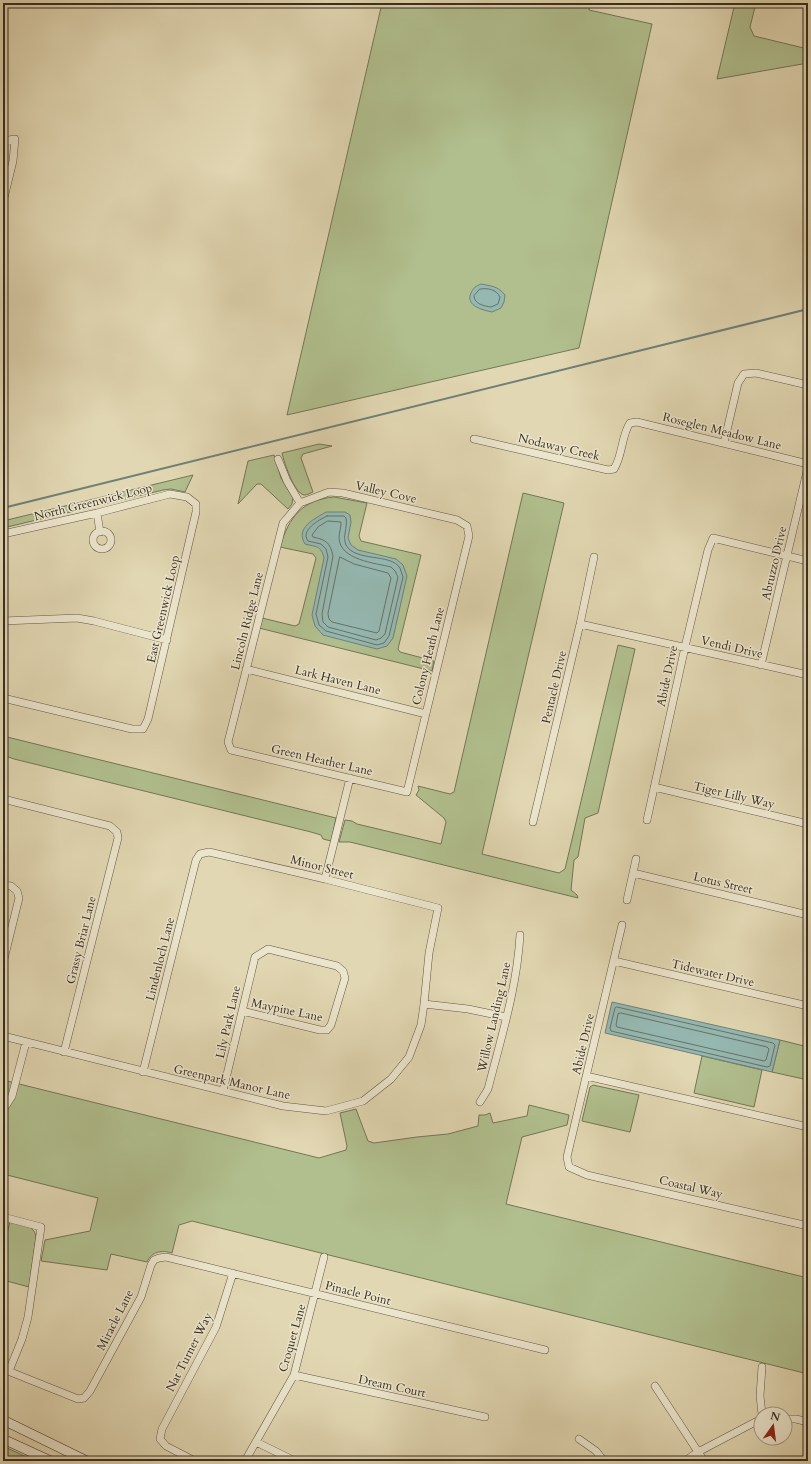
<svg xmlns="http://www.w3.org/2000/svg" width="811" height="1464" viewBox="0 0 811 1464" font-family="Cardo,serif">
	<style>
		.green { fill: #b1bf8e; stroke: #757657 }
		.water { fill: #95b8b1; stroke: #708077 }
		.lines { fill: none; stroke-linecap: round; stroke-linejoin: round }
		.shore { stroke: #677268; stroke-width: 1 }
		.stream { stroke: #708077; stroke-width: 2 }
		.minor-casing { stroke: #635844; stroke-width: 8 }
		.secondary-casing { stroke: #392d20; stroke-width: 10 }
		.minor { stroke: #ece5cd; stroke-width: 7 }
		.secondary { stroke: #ece5cd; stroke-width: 9 }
		.labels { text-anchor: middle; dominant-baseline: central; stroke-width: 3; stroke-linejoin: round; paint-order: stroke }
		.street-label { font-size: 12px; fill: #392d20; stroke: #ece5cd }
	</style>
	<rect width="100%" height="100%" fill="#e1d7b2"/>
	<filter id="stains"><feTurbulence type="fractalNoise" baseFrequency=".005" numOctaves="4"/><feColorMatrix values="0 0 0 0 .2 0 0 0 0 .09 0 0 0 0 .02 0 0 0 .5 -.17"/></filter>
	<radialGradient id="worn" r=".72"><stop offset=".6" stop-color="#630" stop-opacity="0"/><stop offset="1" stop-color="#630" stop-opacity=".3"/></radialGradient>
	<!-- green -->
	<path class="green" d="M 382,3 L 590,3 L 589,10 L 652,24 L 579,348 L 287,415 Z
		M 735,3 L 756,3 L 750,27 L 754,36 L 808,49 L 808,63 L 717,79 Z
		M 319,444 L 332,446 L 303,454 L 301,458 L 313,492 C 310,493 308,495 304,495 C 294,493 284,462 282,453 Z
		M 274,455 L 281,478 L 293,498 L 292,504 L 288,509 L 261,484 L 257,484 L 238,504 L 248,461 Z
		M 193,475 L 185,492 L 171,489 L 163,490 L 3,528 L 3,521 Z
		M 523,493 L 564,503 L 482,854 L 559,873 L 565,869 L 618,645 L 635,649 L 598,813 L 585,818 L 578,857 L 574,860 L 571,890 L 577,895 L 578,898 L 350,842 L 339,842 L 345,820 L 352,821 L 357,824 L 441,844 L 446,822 L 444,818 L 416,795 L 419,790 L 418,786 L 450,794 L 454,792 Z
		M 334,497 L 367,503 L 359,536 L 361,541 L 421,555 L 398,649 L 400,652 L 434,661 L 432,671 L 259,628 L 262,618 L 295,626 L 299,624 L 316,558 L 313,554 L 280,547 C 289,517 302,500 334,497 Z
		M 3,736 L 336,818 L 331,841 L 323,839 L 321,835 L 311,832 L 14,759 L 3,755 Z
		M 780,1040 L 808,1047 L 808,1080 L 772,1072 Z
		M 702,1056 L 762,1070 L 754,1107 L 694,1093 Z
		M 3,1080 L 319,1158 L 346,1150 L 347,1146 L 340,1113 L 356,1109 L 368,1141 L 374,1143 L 417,1137 L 448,1134 L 478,1126 L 479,1115 L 485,1115 L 490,1113 L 493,1123 L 527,1116 L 529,1105 L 569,1115 L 567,1125 L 522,1137 L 506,1204 L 808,1278 L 808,1374 L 192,1221 L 179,1225 L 172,1253 C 162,1250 152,1251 147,1262 L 111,1254 L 107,1270 L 41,1261 L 45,1240 L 90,1231 L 98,1198 L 3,1174 Z
		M 593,1085 L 639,1095 L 630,1132 L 582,1121 L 590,1087 Z
		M 10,1222 C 20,1224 34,1224 36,1237 L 29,1287 L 3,1280 L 3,1248 Z
		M 3,1446 L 35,1461 L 3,1461 Z"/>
	<!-- water -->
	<path class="water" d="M 481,284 C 491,286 498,286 505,295 L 504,302 L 501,308 L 492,312 C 483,310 465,306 471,293 C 473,288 476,286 481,284 Z
		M 326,512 L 345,512 L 350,515 L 351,522 L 348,538 L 351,545 L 358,550 L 396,559 L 403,565 L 407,576 L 393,638 L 387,646 L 377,649 L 323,635 L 315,626 L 312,615 L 324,558 C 321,545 316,547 305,544 C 295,528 314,519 326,512 Z
		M 612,1002 L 780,1040 L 772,1072 L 605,1033 Z"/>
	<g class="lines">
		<!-- shore -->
		<path class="shore" d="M 480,289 C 488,288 496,289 500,297 L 498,304 L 491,307 C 484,306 474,304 474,296 Z
			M 327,516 L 344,516 L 346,518 C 348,528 342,536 346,545 C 355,562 391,553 400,568 C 401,571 402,574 403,577 L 389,636 L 384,643 L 377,645 L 326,631 L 319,625 L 316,614 L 328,557 L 326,549 L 321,544 L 308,541 C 300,530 319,520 327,516 Z
			M 328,521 L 341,522 C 341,528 339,533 339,538 C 340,560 375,563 391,567 L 395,571 L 398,577 L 385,634 L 381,638 L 376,640 L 328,627 L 323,622 L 322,614 L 333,556 C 330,542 326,540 313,537 L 312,535 L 318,527 Z
			M 340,557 L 354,564 L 388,573 L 391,578 L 379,631 L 377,633 L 332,622 L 329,619 L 328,614 Z
			M 617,1007 L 773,1043 L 775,1045 L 770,1066 L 767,1067 L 611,1031 L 610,1028 L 615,1008 Z
			M 621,1013 L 767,1047 L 769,1049 L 766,1060 L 764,1061 L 617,1027 L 616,1025 L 618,1014 Z"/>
		<!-- stream -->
		<path class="stream" d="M 3,508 L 808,309"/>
		<!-- minor casing -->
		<g class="minor-casing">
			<path id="minor" d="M 3,141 L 15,139 L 13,161 L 3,202
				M 474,439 L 608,470 L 614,469 C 623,455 621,436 630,423 L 637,422 L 808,464
				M 724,443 L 738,383 L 744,374 L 756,373 L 808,385
				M 278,459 L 287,481 L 300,503
				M 329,492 L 343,493 L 457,520 L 467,526 L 469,536 L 407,792 L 231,750 L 228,742 L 283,523 L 300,503 Z
				M 97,513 L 100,532
				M93 540a9 9 0 1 1 18 0a9 9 0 1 1-18 0Z
				M 3,534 L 97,513 L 170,494 L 187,497 L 196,504 L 196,512 L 148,719 L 143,729 L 132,729 L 3,698
				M 3,621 L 77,618 L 94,621 L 167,640
				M 580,624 L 808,675
				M 761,665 L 808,467
				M 246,669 L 426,714
				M 654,787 L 808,824
				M 3,799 L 110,826 L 117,832 L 118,838 L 64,1052
				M 647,820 L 685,647 L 708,550 L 713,538 L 808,561
				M 533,822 L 580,624 L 594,557
				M 633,873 L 808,915
				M 325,879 L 350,778
				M 3,885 L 11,886 L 17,891 L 19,898 L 3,963
				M 627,900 L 636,859
				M 622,925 L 567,1157 L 569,1167 L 587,1175 L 808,1226
				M 614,961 L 808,1006
				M 424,1004 L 468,1009 L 506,1017
				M 3,1036 L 283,1106 L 326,1111 L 363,1101 L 391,1079 L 409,1057 L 421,1025 L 424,1004 L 429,953 L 438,908 L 325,879 L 209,852 L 200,854 L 196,860 L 143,1072
				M 586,1076 L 808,1127
				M 223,1091 L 255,957 L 268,949 L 337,966 L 343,971 L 345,978 L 331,1025 L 327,1030 L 320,1030 L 242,1011
				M 480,1102 L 488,1089 C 501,1038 517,988 520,935
				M 3,1110 L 12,1096 L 26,1042
				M 3,1217 L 41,1227 L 28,1317 L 22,1339 L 9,1371
				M 762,1367 L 760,1396 L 762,1414
				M 3,1369 L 78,1399 L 84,1398 L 90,1391 L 141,1297 L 151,1265 L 154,1260 L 159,1258 L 166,1257 L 545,1350
				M 294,1375 L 485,1417
				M 655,1386 L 704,1461
				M 785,1419 L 796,1419 L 808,1422
				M 579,1439 L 596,1451 L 604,1461
				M 256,1442 L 295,1461
				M 195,1461 L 166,1446 L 160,1439 L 162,1429 L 216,1327 L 233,1273
				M 245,1461 L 294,1375 L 324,1257
				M 685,1461 L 698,1452 L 761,1419"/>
		</g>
		<!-- secondary casing -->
		<g class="secondary-casing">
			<path id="secondary" d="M 3,1420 L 87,1461
				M 3,1439 L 51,1461"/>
		</g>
		<!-- minor -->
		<use href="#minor" class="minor"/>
		<!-- secondary -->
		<use href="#secondary" class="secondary"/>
	</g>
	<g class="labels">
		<!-- street labels -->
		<g class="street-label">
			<text transform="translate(722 431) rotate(14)">Roseglen Meadow Lane</text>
			<text transform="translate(559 447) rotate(13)">Nodaway Creek</text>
			<text transform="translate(386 492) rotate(13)">Valley Cove</text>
			<text transform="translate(93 502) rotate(-14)">North Greenwick Loop</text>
			<text transform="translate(774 563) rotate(-77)">Abruzzo Drive</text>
			<text transform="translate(163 609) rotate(-77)">East Greenwick Loop</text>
			<text transform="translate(247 621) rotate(-76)">Lincoln Ridge Lane</text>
			<text transform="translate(732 647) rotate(13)">Vendi Drive</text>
			<text transform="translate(428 656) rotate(-76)">Colony Heath Lane</text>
			<text transform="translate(667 676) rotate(-78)">Abide Drive</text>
			<text transform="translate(338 680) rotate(14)">Lark Haven Lane</text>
			<text transform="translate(554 687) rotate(-77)">Pentacle Drive</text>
			<text transform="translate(322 760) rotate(13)">Green Heather Lane</text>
			<text transform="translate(734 795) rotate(13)">Tiger Lilly Way</text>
			<text transform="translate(322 867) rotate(14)">Minor Street</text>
			<text transform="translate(723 883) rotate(13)">Lotus Street</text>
			<text transform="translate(81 940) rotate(-76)">Grassy Briar Lane</text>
			<text transform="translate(160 959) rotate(-76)">Lindenloch Lane</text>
			<text transform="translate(713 973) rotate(13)">Tidewater Drive</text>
			<text transform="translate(287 1010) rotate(12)">Maypine Lane</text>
			<text transform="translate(494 1017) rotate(-77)">Willow Landing Lane</text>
			<text transform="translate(228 1022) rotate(-77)">Lily Park Lane</text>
			<text transform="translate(583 1044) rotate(-77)">Abide Drive</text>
			<text transform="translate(232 1082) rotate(13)">Greenpark Manor Lane</text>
			<text transform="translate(691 1187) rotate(13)">Coastal Way</text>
			<text transform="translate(358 1293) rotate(14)">Pinacle Point</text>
			<text transform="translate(115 1320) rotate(-63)">Miracle Lane</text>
			<text transform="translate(292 1338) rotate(-74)">Croquet Lane</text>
			<text transform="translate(189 1352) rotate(-63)">Nat Turner Way</text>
			<text transform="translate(392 1386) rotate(12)">Dream Court</text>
		</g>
	</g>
	<!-- margin -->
	<rect width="811" height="1464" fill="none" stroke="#e1d7b2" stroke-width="16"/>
	<rect x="4" y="4" width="803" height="1456" fill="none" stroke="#392d20" stroke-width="2"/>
	<rect x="8" y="8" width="795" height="1448" fill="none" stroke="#392d20"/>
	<!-- north arrow -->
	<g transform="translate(773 1426) rotate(14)"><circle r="19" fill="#ece5cd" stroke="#a49b88"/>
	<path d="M0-3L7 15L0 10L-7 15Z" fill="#8f2418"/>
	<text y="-6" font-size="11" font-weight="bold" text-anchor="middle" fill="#392d20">N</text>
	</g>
	<rect width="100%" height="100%" filter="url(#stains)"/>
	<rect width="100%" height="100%" fill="url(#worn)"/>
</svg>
